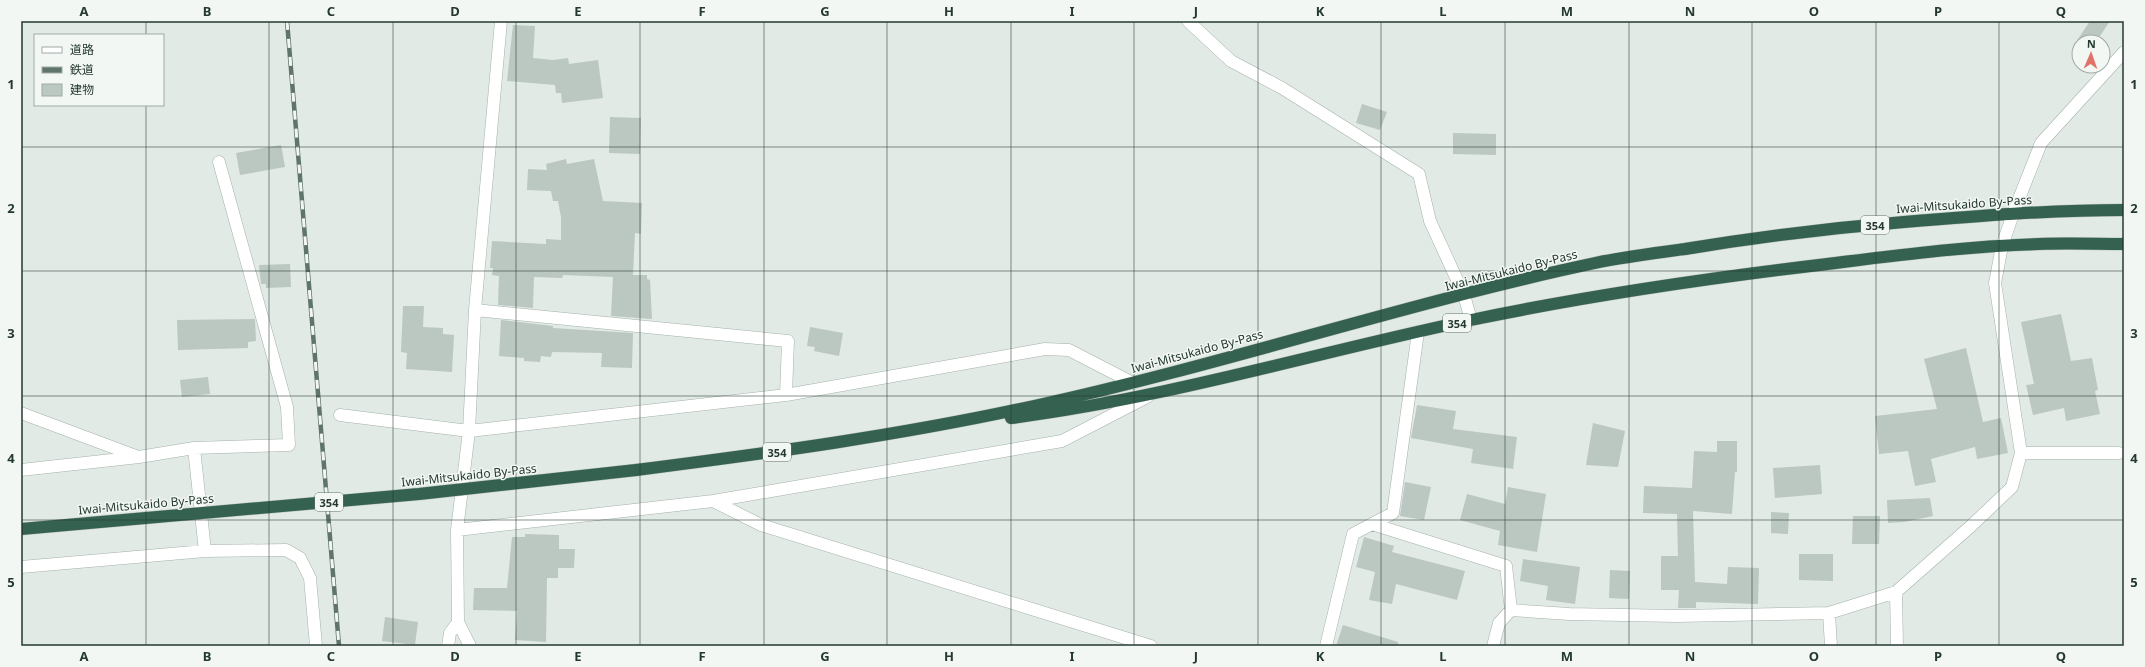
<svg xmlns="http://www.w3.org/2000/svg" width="2145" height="667" viewBox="0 0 2145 667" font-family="'Noto Sans','Noto Sans JP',sans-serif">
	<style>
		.building { fill: #bbc7c1 }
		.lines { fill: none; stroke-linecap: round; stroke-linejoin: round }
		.minor-casing { stroke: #a5b1ab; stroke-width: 13 }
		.highway-casing { stroke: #bdc4c1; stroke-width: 13 }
		.minor { stroke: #fff; stroke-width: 12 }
		.highway { stroke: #346150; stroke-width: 12 }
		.rail-casing { stroke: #5f746b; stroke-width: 4.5 }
		.rail { stroke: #f2f7f4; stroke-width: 3; stroke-dasharray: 9; stroke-linecap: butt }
		.highway-bridge-casing { stroke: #bdc4c1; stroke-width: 13; stroke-linecap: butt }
		.highway-bridge { stroke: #346150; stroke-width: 12 }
		.grid { fill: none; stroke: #243930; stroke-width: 1; stroke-opacity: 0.55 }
		.labels { text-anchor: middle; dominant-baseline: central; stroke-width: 3; stroke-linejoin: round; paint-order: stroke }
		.shield { fill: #f2f7f4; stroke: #62726b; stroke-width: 1 }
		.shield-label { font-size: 11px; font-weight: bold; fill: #243930 }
		.street-label { font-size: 12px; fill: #243930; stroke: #f2f7f4 }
		.neatline { fill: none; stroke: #243930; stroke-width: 1.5 }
		.grid-label { font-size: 13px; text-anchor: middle; font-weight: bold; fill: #243930 }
	</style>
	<rect width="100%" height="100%" fill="#e2eae5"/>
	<!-- building -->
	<path class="building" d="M 2090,21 L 2110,21 L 2096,42 L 2076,42 Z
		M 513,25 L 535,26 L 533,58 L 553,60 L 568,58 L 569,64 L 598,60 L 603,98 L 562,103 L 561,93 L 556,93 L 555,85 L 507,81 Z
		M 1362,104 L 1387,112 L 1380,130 L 1356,123 Z
		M 610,117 L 641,118 L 640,154 L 609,153 Z
		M 1453,133 L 1496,134 L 1496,155 L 1453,154 Z
		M 281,145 L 285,167 L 240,175 L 236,153 Z
		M 566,159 L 567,164 L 594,159 L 603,201 L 642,203 L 641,234 L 635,233 L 633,275 L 647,275 L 647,279 L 650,280 L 652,319 L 611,316 L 613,277 L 563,275 L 562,278 L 534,277 L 533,308 L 498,305 L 499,276 L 492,275 L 493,268 L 490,268 L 492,241 L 546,244 L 546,239 L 561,240 L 561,217 L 558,201 L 553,201 L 551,191 L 527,190 L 528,169 L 547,170 L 546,164 Z
		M 290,264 L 291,287 L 266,288 L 266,284 L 261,284 L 259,265 Z
		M 403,306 L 424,306 L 423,327 L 443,328 L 443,334 L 454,335 L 452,372 L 406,369 L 407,353 L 401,352 Z
		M 2061,314 L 2071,361 L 2092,358 L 2098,390 L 2095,391 L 2100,414 L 2066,421 L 2064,408 L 2033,415 L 2026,385 L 2034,384 L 2021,322 Z
		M 255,319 L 256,341 L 248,342 L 248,348 L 178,350 L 177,320 Z
		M 501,320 L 553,326 L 553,328 L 633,333 L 632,368 L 601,367 L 602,353 L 552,352 L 551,357 L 541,356 L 540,362 L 524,361 L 524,358 L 499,356 Z
		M 810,327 L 843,333 L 839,356 L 814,351 L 815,347 L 807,346 Z
		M 1966,348 L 1983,422 L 2001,418 L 2008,453 L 1977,459 L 1975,447 L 1931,459 L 1936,482 L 1915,486 L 1908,451 L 1879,454 L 1875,416 L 1937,409 L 1924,359 Z
		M 208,377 L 210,394 L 182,397 L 180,380 Z
		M 1417,405 L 1456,411 L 1453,429 L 1517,437 L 1513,469 L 1471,463 L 1473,449 L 1411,438 Z
		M 1593,423 L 1625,431 L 1618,467 L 1586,465 Z
		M 1717,441 L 1737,441 L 1737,472 L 1735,472 L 1732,514 L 1693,511 L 1695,582 L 1727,584 L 1728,567 L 1759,568 L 1758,604 L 1696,602 L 1696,608 L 1678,608 L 1679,590 L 1661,590 L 1661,556 L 1678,556 L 1677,514 L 1643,513 L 1644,486 L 1692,488 L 1694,451 L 1717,452 Z
		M 1820,465 L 1822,494 L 1775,498 L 1773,468 Z
		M 1405,482 L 1431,487 L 1424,520 L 1400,516 Z
		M 1508,487 L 1546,494 L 1537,552 L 1498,545 L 1500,531 L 1460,520 L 1467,494 L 1505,504 Z
		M 1930,498 L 1933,516 L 1904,522 L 1888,523 L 1887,500 Z
		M 1771,512 L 1789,513 L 1788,534 L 1771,533 Z
		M 1853,516 L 1880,516 L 1879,544 L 1852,544 Z
		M 525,534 L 559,535 L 559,549 L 575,549 L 574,568 L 558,568 L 558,578 L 547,578 L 546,642 L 515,640 L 517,611 L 473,610 L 474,588 L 507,588 L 512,537 L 525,537 Z
		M 1364,537 L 1394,546 L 1392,552 L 1465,571 L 1457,600 L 1396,584 L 1392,604 L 1369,600 L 1375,572 L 1356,567 Z
		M 1799,554 L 1833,554 L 1833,581 L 1799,580 Z
		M 1523,559 L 1580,567 L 1575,604 L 1546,600 L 1548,586 L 1520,581 Z
		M 1610,570 L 1630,571 L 1629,599 L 1609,598 Z
		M 385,617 L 418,622 L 415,645 L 382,641 Z
		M 1343,625 L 1398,642 L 1398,646 L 1336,646 Z"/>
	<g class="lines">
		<!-- minor casing -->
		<g class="minor-casing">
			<path id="minor" d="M 1188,21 L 1231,61 L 1282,88 L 1419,174 L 1430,221 L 1464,295 L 1471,320
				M 475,310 L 788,341 L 786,395
				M 21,413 L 136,456
				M 340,415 L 469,431 L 786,395 L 1045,349 L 1069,350 L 1133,383
				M 194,448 L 289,445 L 287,407 L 219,162
				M 2021,453 L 2119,453
				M 21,470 L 139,457 L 194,448 L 205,551
				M 713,501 L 761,525 L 1151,646
				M 1372,524 L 1393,513 L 1418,332
				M 457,530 L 713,501 L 1062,441 L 1147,397
				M 21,567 L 205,551 L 286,550 L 300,558 L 310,578 L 316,646
				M 1896,592 L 1897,646
				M 1829,613 L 1831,646
				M 448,646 L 450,633 L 458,622
				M 470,646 L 458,622 L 457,530 L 469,431 L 475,310 L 501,21
				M 1326,646 L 1353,534 L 1372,524 L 1506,566 L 1511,610
				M 1493,646 L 1499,623 L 1511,610 L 1569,614 L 1677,616 L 1829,613 L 1896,592 L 1971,526 L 2012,487 L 2021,453 L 1995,283 L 2002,246 L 2013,214 L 2041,143 L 2124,52"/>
		</g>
		<!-- highway casing -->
		<g class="highway-casing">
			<path id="highway" d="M 1011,418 C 1167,398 1318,352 1471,320 C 1586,296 1702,279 1819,265 C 1892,256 1965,246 2039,244 C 2067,243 2096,244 2124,244
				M 636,470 C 770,453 902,435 1034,406 C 1222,365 1406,303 1595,263 C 1624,257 1655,253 1685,249 C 1757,237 1830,228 1904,222 C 1977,216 2050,210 2124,210"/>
		</g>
		<!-- minor -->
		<use href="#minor" class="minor"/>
		<!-- highway -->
		<use href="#highway" class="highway"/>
		<!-- rail casing -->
		<g class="rail-casing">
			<path id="rail" d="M 287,21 L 339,646"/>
		</g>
		<!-- rail -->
		<use href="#rail" class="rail"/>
		<!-- highway-bridge casing -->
		<g class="highway-bridge-casing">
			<path id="highway-bridge" d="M 21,529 L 419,494 L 636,470"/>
		</g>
		<!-- highway-bridge -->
		<use href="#highway-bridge" class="highway-bridge"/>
	</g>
	<!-- grid -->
	<path class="grid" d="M 146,21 L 146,35M 269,21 L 269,646M 393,21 L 393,646M 516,21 L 516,646M 640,21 L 640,646M 764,21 L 764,646M 887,21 L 887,646M 1011,21 L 1011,646M 1134,21 L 1134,646M 1258,21 L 1258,646M 1381,21 L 1381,646M 1505,21 L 1505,646M 1629,21 L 1629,646M 1752,21 L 1752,646M 1876,21 L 1876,646M 1999,21 L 1999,646M 146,105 L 146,646M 21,147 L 2124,147M 21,271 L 2124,271M 21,396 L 2124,396M 21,520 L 2124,520"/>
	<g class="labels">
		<!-- shield labels -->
		<g class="shield">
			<rect x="1861" y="216" width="28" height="18" rx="3"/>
			<rect x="1443" y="314" width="28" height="18" rx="3"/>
			<rect x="763" y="443" width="28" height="18" rx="3"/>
			<rect x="315" y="493" width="28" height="18" rx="3"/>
		</g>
		<g class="shield-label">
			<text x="1875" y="225">354</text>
			<text x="1457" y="323">354</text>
			<text x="777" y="452">354</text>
			<text x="329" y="502">354</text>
		</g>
		<!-- street labels -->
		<g class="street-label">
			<text transform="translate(1964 204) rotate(-4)">Iwai-Mitsukaido By-Pass</text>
			<text transform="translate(1511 270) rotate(-14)">Iwai-Mitsukaido By-Pass</text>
			<text transform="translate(1197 351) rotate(-15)">Iwai-Mitsukaido By-Pass</text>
			<text transform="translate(469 475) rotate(-6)">Iwai-Mitsukaido By-Pass</text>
			<text transform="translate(146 504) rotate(-5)">Iwai-Mitsukaido By-Pass</text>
		</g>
	</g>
	<!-- border -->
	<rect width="2145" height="667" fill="none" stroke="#f2f7f4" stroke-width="44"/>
	<!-- legend -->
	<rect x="34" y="34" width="130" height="72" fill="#f2f7f4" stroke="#a0aba6"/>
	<rect x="42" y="47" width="20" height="6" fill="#ffffff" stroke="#a0aba6"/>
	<text x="70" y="54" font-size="12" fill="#243930">道路</text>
	<rect x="42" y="67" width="20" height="6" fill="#5f746b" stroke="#a0aba6"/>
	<text x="70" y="74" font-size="12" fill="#243930">鉄道</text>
	<rect x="42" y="84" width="20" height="12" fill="#bbc7c1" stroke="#a0aba6"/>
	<text x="70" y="94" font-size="12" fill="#243930">建物</text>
	<!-- north arrow -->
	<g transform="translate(2091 54) rotate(2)"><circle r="19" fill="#f2f7f4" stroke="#a0aba6"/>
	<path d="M0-3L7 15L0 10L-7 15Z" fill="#e0726a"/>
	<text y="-6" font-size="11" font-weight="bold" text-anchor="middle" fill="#243930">N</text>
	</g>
	<rect x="22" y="22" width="2101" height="623" class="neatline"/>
	<g class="grid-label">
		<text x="84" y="16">A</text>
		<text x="207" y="16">B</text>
		<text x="331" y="16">C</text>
		<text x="455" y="16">D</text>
		<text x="578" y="16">E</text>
		<text x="702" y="16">F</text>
		<text x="825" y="16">G</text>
		<text x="949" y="16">H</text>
		<text x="1072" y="16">I</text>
		<text x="1196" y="16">J</text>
		<text x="1320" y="16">K</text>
		<text x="1443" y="16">L</text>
		<text x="1567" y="16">M</text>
		<text x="1690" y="16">N</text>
		<text x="1814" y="16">O</text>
		<text x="1938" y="16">P</text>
		<text x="2061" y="16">Q</text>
		<text x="11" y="89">1</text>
		<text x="2134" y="89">1</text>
		<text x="11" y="213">2</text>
		<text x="2134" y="213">2</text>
		<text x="11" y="338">3</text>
		<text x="2134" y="338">3</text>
		<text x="11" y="463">4</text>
		<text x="2134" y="463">4</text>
		<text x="11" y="587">5</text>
		<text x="2134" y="587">5</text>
		<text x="84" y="661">A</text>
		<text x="207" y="661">B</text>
		<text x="331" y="661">C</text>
		<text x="455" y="661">D</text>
		<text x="578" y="661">E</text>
		<text x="702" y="661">F</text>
		<text x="825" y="661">G</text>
		<text x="949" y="661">H</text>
		<text x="1072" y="661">I</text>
		<text x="1196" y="661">J</text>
		<text x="1320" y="661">K</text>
		<text x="1443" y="661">L</text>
		<text x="1567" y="661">M</text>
		<text x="1690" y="661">N</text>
		<text x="1814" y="661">O</text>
		<text x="1938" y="661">P</text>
		<text x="2061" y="661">Q</text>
	</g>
</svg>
